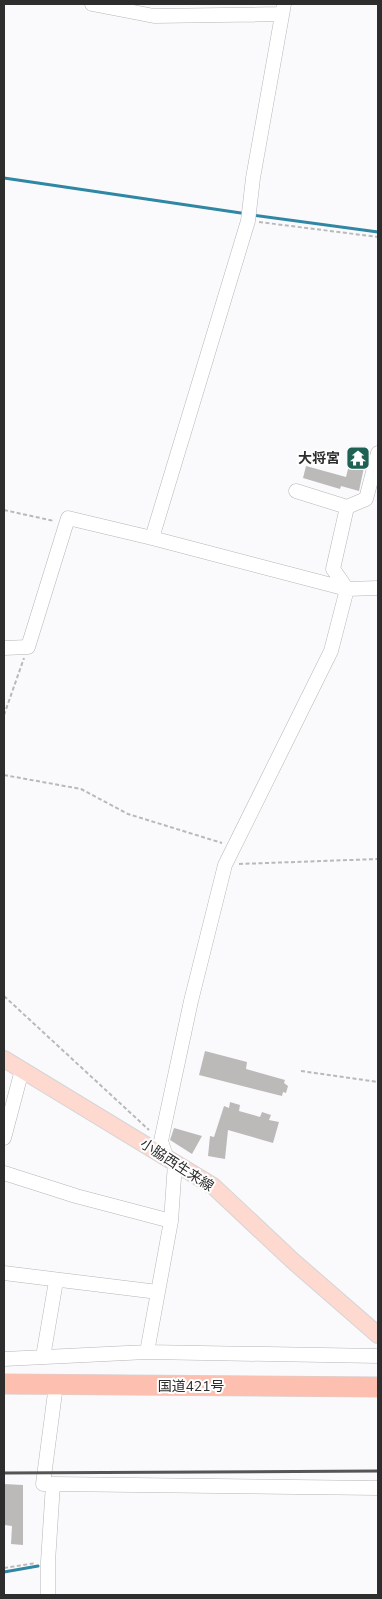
<svg xmlns="http://www.w3.org/2000/svg" width="382" height="1599" viewBox="0 0 382 1599" font-family="'Nunito Sans','Noto Sans JP',sans-serif">
	<style>
		.lines { fill: none; stroke-linecap: round; stroke-linejoin: round }
		.stream { stroke: #3087a3; stroke-width: 3 }
		.building { fill: #bcbab9 }
		.minor-casing { stroke: #b6b6b9; stroke-width: 15 }
		.major-casing { stroke: #d5d5d5; stroke-width: 18 }
		.highway-casing { stroke: #d5d5d5; stroke-width: 21 }
		.path { stroke: #b9b9bc; stroke-width: 2; stroke-dasharray: 4 2.5; stroke-linecap: butt }
		.minor { stroke: #fff; stroke-width: 14 }
		.major { stroke: #fed9d0; stroke-width: 16 }
		.highway { stroke: #fdc0b0; stroke-width: 20 }
		.rail { stroke: #555556; stroke-width: 3 }
		.labels { text-anchor: middle; dominant-baseline: central; stroke-width: 4; stroke-linejoin: round; paint-order: stroke }
		.poi-label { font-size: 14px; font-weight: bold; fill: #2d2d2e; stroke: #fff; text-anchor: end }
		.street-label { font-size: 14px; fill: #2d2d2e; stroke: #fff }
	</style>
	<rect width="100%" height="100%" fill="#fafafd"/>
	<g class="lines">
		<!-- stream -->
		<path class="stream" d="M 4,178 L 241,213
			M 252,215 L 378,232
			M 4,1572 L 38,1566"/>
	</g>
	<!-- building -->
	<path class="building" d="M 353,449 L 367,453 L 359,491 L 341,486 L 340,489 L 303,478 L 306,466 L 346,477 Z
		M 205,1051 L 247,1062 L 246,1069 L 285,1080 L 284,1083 L 288,1086 L 286,1093 L 283,1092 L 282,1096 L 199,1075 Z
		M 230,1102 L 240,1105 L 239,1111 L 260,1117 L 262,1112 L 271,1115 L 269,1120 L 279,1122 L 273,1143 L 228,1130 L 225,1159 L 208,1156 L 210,1136 L 214,1137 L 224,1106 L 229,1108 Z
		M 174,1128 L 202,1136 L 192,1154 L 170,1140 Z
		M 4,1484 L 23,1485 L 23,1545 L 11,1544 L 12,1526 L 4,1525 Z"/>
	<g class="lines">
		<!-- minor casing -->
		<g class="minor-casing">
			<path id="minor" d="M 92,4 L 154,16 L 280,14
				M 296,491 L 347,507
				M 152,538 L 248,221 L 253,178 L 284,4
				M 4,648 L 28,647 L 68,518 L 152,538 L 347,589 L 378,588
				M 4,1138 L 22,1070
				M 166,1156 L 161,1141 L 191,1001 L 225,865 L 331,651 L 347,589 L 333,569 L 347,507 L 366,499 L 378,453
				M 4,1173 L 76,1196 L 171,1221
				M 4,1273 L 158,1292
				M 147,1352 L 171,1221 L 175,1163
				M 43,1357 L 56,1281
				M 4,1359 L 147,1352 L 378,1356
				M 53,1484 L 43,1484 L 56,1385
				M 48,1595 L 48,1562 L 53,1484 L 378,1488"/>
		</g>
		<!-- major casing -->
		<g class="major-casing">
			<path id="major" d="M 4,1059 L 213,1186 L 293,1261 L 378,1335"/>
		</g>
		<!-- highway casing -->
		<g class="highway-casing">
			<path id="highway" d="M 4,1384 L 378,1387"/>
		</g>
		<!-- path -->
		<path class="path" d="M 259,222 L 378,237
			M 4,510 L 54,521
			M 4,715 L 24,658
			M 4,775 L 81,789 L 128,814 L 222,843
			M 239,864 L 378,859
			M 4,996 L 149,1130
			M 301,1071 L 378,1082
			M 4,1568 L 36,1563"/>
		<!-- minor -->
		<use href="#minor" class="minor"/>
		<!-- major -->
		<use href="#major" class="major"/>
		<!-- highway -->
		<use href="#highway" class="highway"/>
		<!-- rail -->
		<path class="rail" d="M 4,1473 L 378,1471"/>
	</g>
	<!-- icons -->
	<defs>
		<g id="temple-square" transform="scale(1.25)"><rect x="-9" y="-9" width="18" height="18" rx="4" fill="#1e6253" stroke="#fff"/><path d="M0-6L5-2H3V0L6.5 2.5H4V6H1.5V3h-3V6H-4V2.5H-6.5L-3 0V-2H-5Z" fill="#fff"/></g>
	</defs>
	<g fill-rule="evenodd">
		<use href="#temple-square" x="358" y="458"/>
	</g>
	<g class="labels">
		<!-- poi labels -->
		<g class="poi-label">
			<text x="340" y="458">大将宮</text>
		</g>
		<!-- street labels -->
		<g class="street-label">
			<text transform="translate(177 1165) rotate(33)">小脇西生来線</text>
			<text x="191" y="1386">国道421号</text>
		</g>
	</g>
	<!-- border -->
	<rect width="382" height="1599" fill="none" stroke="#2d2d2e" stroke-width="10"/>
</svg>
